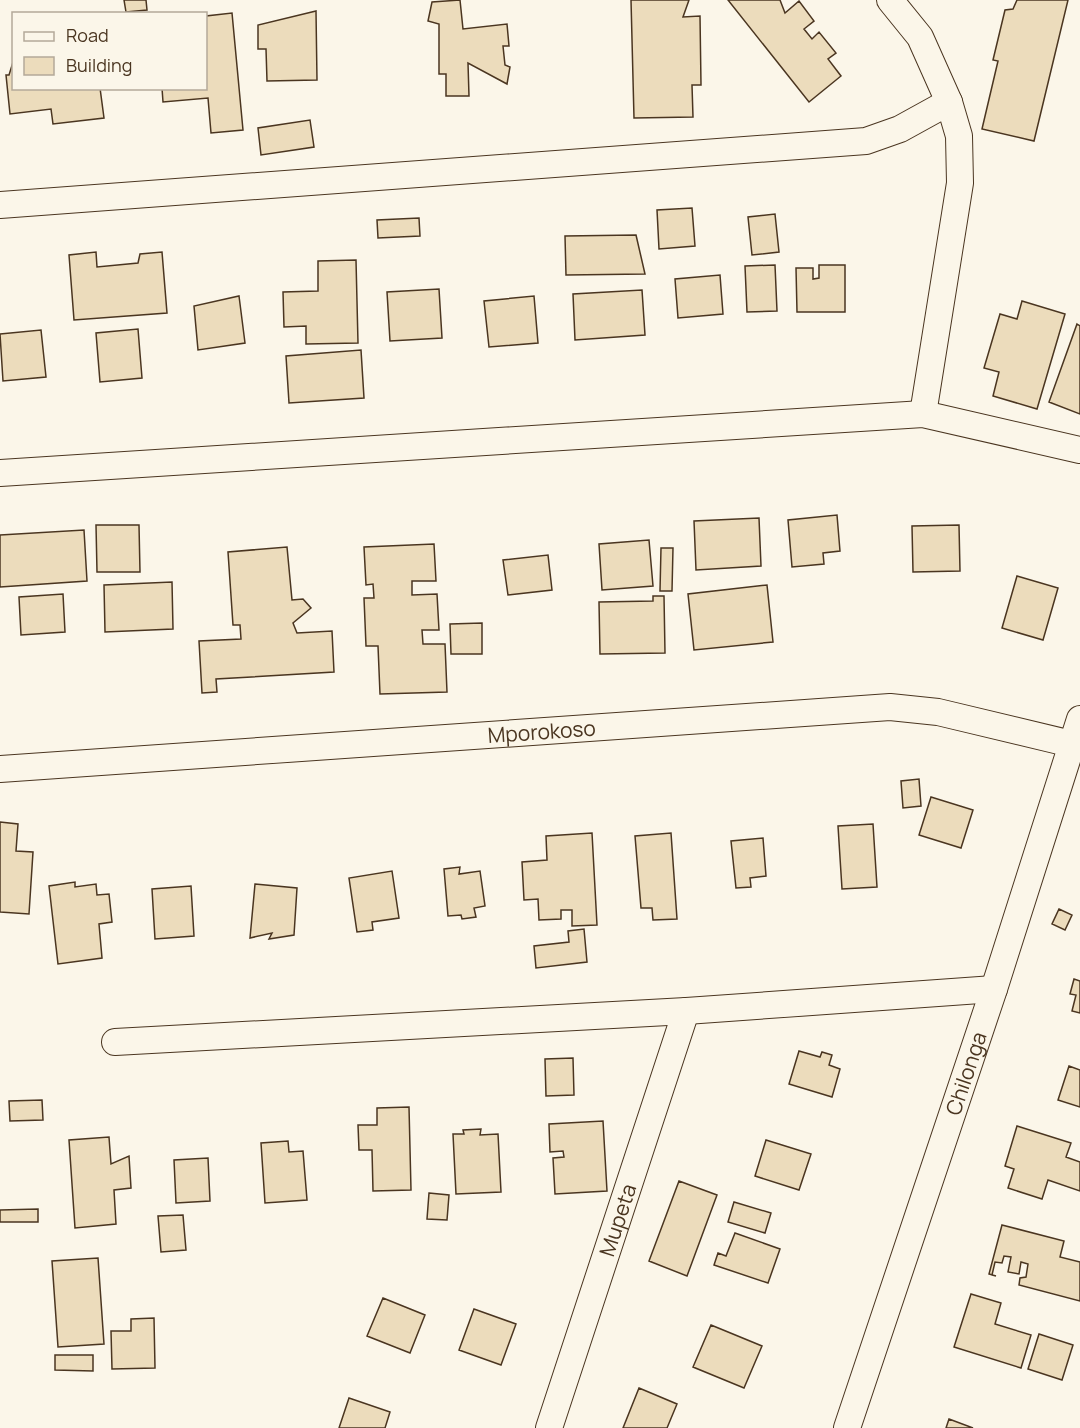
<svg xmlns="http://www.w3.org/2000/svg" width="1080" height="1428" viewBox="0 0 1080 1428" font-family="Manrope,sans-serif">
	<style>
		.building { fill: #ecdcbc; stroke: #4a3520; stroke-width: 1.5 }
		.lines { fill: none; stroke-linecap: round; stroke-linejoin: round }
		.street-casing { stroke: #4a3520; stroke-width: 28 }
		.street { stroke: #fbf6e9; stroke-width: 26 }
		.labels { text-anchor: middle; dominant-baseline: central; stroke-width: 4.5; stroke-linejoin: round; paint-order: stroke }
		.street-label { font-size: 21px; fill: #4a3520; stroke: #fbf6e9 }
	</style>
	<rect width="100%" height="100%" fill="#fbf6e9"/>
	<!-- building -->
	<path class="building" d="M 124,0 L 146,0 L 147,10 L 126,12 Z
		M 460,0 L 463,29 L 507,24 L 509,46 L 503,46 L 505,65 L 510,67 L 507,84 L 468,63 L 469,96 L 446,96 L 446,74 L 439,74 L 439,24 L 428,21 L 432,2 Z
		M 631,0 L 689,0 L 683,17 L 700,16 L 701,85 L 692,85 L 693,117 L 634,118 Z
		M 728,0 L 780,0 L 785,13 L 799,1 L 814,21 L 804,29 L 812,39 L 819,32 L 836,53 L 828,59 L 841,76 L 809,102 Z
		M 1017,0 L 1068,0 L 1034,141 L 982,129 L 998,61 L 993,60 L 1005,10 L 1013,9 Z
		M 316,11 L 317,80 L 267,81 L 266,49 L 258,49 L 258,25 Z
		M 232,13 L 243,130 L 211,133 L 208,98 L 163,102 L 162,88 L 206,88 L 206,16 Z
		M 14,59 L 14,88 L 100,88 L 104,118 L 53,124 L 51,109 L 10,114 L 6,75 L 9,75 Z
		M 310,120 L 314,147 L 261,155 L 258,128 Z
		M 692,208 L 695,246 L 659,249 L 657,210 Z
		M 775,214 L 779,252 L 752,255 L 748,217 Z
		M 419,218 L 420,236 L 378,238 L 377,220 Z
		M 636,235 L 645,274 L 566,275 L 565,236 Z
		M 96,252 L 97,267 L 138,263 L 140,254 L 162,252 L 167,313 L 74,320 L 69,255 Z
		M 356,260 L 358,343 L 306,344 L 306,326 L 284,327 L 283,292 L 318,291 L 318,261 Z
		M 775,265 L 777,311 L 747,312 L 745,266 Z
		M 819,265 L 845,265 L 845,312 L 797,312 L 796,268 L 813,268 L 813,279 L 819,278 Z
		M 720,275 L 723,314 L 678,318 L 675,279 Z
		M 439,289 L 442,338 L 390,341 L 387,292 Z
		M 642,290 L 645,335 L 575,340 L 573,294 Z
		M 239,296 L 245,343 L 198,350 L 194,306 Z
		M 534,296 L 538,343 L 489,347 L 484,301 Z
		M 1022,301 L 1065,314 L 1037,409 L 993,396 L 999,372 L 984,368 L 1000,314 L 1017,319 Z
		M 1077,324 L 1080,326 L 1080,414 L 1049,402 Z
		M 138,329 L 142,378 L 100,382 L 96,333 Z
		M 41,330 L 46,377 L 3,381 L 0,334 Z
		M 361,350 L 364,398 L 289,403 L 286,356 Z
		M 837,515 L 840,551 L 823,553 L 824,564 L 792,567 L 788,520 Z
		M 759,518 L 761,566 L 696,570 L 694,521 Z
		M 96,525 L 139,525 L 140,572 L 97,572 Z
		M 959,525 L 960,571 L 913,572 L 912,526 Z
		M 84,530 L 87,581 L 0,587 L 0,535 Z
		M 649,540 L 653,586 L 602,590 L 599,544 Z
		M 434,544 L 436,581 L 412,581 L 412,595 L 437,594 L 439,630 L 422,630 L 423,644 L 445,644 L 447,692 L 380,694 L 378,646 L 366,646 L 364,598 L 374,598 L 373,584 L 366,585 L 364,547 Z
		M 287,547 L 292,600 L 303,599 L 311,608 L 293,623 L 297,633 L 332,631 L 334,672 L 216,679 L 217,692 L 202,693 L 199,641 L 241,639 L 240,625 L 233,625 L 228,552 Z
		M 661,548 L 673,548 L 672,591 L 660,591 Z
		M 548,555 L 552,590 L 508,595 L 503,560 Z
		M 1017,576 L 1058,588 L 1043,640 L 1002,628 Z
		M 172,582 L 173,629 L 105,632 L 104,585 Z
		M 767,585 L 773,642 L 694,650 L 688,594 Z
		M 63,594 L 65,632 L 21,635 L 19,597 Z
		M 653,596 L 664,596 L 665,653 L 600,654 L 599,602 L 653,601 Z
		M 482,623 L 482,654 L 451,654 L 450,624 Z
		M 919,779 L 921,806 L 903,808 L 901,781 Z
		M 931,797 L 973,810 L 961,848 L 919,835 Z
		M 0,822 L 18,824 L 16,851 L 33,852 L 29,914 L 0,912 Z
		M 873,824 L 877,887 L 842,889 L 838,826 Z
		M 592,833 L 597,925 L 572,926 L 572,910 L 561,910 L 561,919 L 539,920 L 538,899 L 524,900 L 522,862 L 547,860 L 546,836 Z
		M 671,833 L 677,919 L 653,920 L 652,908 L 641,908 L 635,836 Z
		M 763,838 L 766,876 L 750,878 L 751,887 L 736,888 L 731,841 Z
		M 460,867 L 459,874 L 480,871 L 485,906 L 474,908 L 476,917 L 462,919 L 461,915 L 448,916 L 444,869 Z
		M 392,871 L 399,918 L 372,922 L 373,930 L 357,932 L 349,878 Z
		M 75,882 L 75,887 L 96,884 L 97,895 L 109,894 L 112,922 L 99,924 L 102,958 L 58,964 L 49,886 Z
		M 255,884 L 297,888 L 294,935 L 269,939 L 272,933 L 250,938 Z
		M 191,886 L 194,936 L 155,939 L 152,889 Z
		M 1059,909 L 1072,915 L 1065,930 L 1052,924 Z
		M 584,929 L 587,962 L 536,968 L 534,946 L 569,942 L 568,931 Z
		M 1074,979 L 1080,981 L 1080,1013 L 1072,1011 L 1076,995 L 1070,994 Z
		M 799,1051 L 820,1057 L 822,1052 L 832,1055 L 829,1065 L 840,1069 L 832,1097 L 789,1084 Z
		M 573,1058 L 574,1095 L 546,1096 L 545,1059 Z
		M 1069,1066 L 1080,1070 L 1080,1107 L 1058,1100 Z
		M 42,1100 L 43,1120 L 10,1121 L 9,1101 Z
		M 409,1107 L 411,1190 L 373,1191 L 372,1150 L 359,1150 L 358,1125 L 377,1125 L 377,1108 Z
		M 603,1121 L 607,1191 L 555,1194 L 553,1158 L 564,1157 L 563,1151 L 550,1152 L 549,1124 Z
		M 1017,1126 L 1071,1143 L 1066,1157 L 1080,1162 L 1080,1191 L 1048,1180 L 1042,1199 L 1008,1188 L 1014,1169 L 1005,1166 Z
		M 481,1129 L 480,1135 L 498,1134 L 501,1192 L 456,1194 L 453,1134 L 464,1134 L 463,1130 Z
		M 109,1137 L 111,1164 L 129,1156 L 131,1188 L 114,1190 L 116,1224 L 75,1228 L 69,1140 Z
		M 766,1140 L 811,1154 L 799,1190 L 755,1176 Z
		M 288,1141 L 289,1152 L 303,1151 L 307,1200 L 265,1203 L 261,1143 Z
		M 208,1158 L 210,1201 L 176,1203 L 174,1160 Z
		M 679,1181 L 717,1195 L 687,1276 L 649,1261 Z
		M 429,1193 L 449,1195 L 447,1220 L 427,1219 Z
		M 734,1202 L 771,1213 L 765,1233 L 728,1222 Z
		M 38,1209 L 38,1222 L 0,1222 L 0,1210 Z
		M 183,1215 L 186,1250 L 161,1252 L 158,1216 Z
		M 1002,1225 L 1064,1241 L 1060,1257 L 1080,1262 L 1080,1301 L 1019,1285 L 1020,1278 L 1026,1277 L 1028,1264 L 1021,1262 L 1019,1274 L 1008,1272 L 1011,1257 L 1004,1256 L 1002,1263 L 995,1262 L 992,1275 L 996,1276 L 989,1274 Z
		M 735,1233 L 780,1249 L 768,1283 L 714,1265 L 718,1253 L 726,1256 Z
		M 98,1258 L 104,1344 L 58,1347 L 52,1261 Z
		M 971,1294 L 1001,1303 L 995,1324 L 1031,1335 L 1021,1368 L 954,1347 Z
		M 383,1298 L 425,1315 L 410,1353 L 367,1336 Z
		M 474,1309 L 516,1324 L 501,1365 L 459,1350 Z
		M 154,1318 L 155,1368 L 112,1369 L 111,1331 L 131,1331 L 131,1319 Z
		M 711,1325 L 762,1346 L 744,1388 L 693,1367 Z
		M 1039,1334 L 1073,1345 L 1062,1380 L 1028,1369 Z
		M 55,1355 L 93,1355 L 93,1371 L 55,1370 Z
		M 639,1388 L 677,1404 L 667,1428 L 623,1428 Z
		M 349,1398 L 390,1412 L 385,1428 L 339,1428 Z
		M 949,1419 L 973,1428 L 946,1428 Z"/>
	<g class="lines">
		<!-- street casing -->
		<g class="street-casing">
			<g id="street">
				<path d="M 890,0 L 920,37 L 949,102 L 959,136 L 960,183 L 923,414"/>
				<path d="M 0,205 L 866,141 L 900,129 L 949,102"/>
				<path d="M 0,473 L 923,414 L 1080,450"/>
				<path id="s1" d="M 0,769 L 890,707 L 938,712 L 1080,746"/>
				<path d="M 115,1042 L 686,1011 L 994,989"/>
				<path id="s2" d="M 549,1428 L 686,1011"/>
				<path id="s3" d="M 847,1428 L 994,989 L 1080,719"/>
			</g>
		</g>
		<!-- street -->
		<use href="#street" class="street"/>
	</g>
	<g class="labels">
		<!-- street labels -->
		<g class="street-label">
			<text stroke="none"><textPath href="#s1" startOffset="543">Mporokoso</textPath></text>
			<text stroke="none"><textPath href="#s3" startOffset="374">Chilonga</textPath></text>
			<text stroke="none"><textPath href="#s2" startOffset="219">Mupeta</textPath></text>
		</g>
	</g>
	<!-- legend -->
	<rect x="12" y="12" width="195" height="78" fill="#fbf6e9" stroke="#b4a999" stroke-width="1.5"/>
	<rect x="24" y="32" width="30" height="9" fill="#fbf6e9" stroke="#b4a999" stroke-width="1.5"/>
	<text x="66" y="42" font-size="18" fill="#4a3520">Road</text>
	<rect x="24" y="57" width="30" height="18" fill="#ecdcbc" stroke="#b4a999" stroke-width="1.5"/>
	<text x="66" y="72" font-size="18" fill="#4a3520">Building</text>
</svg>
